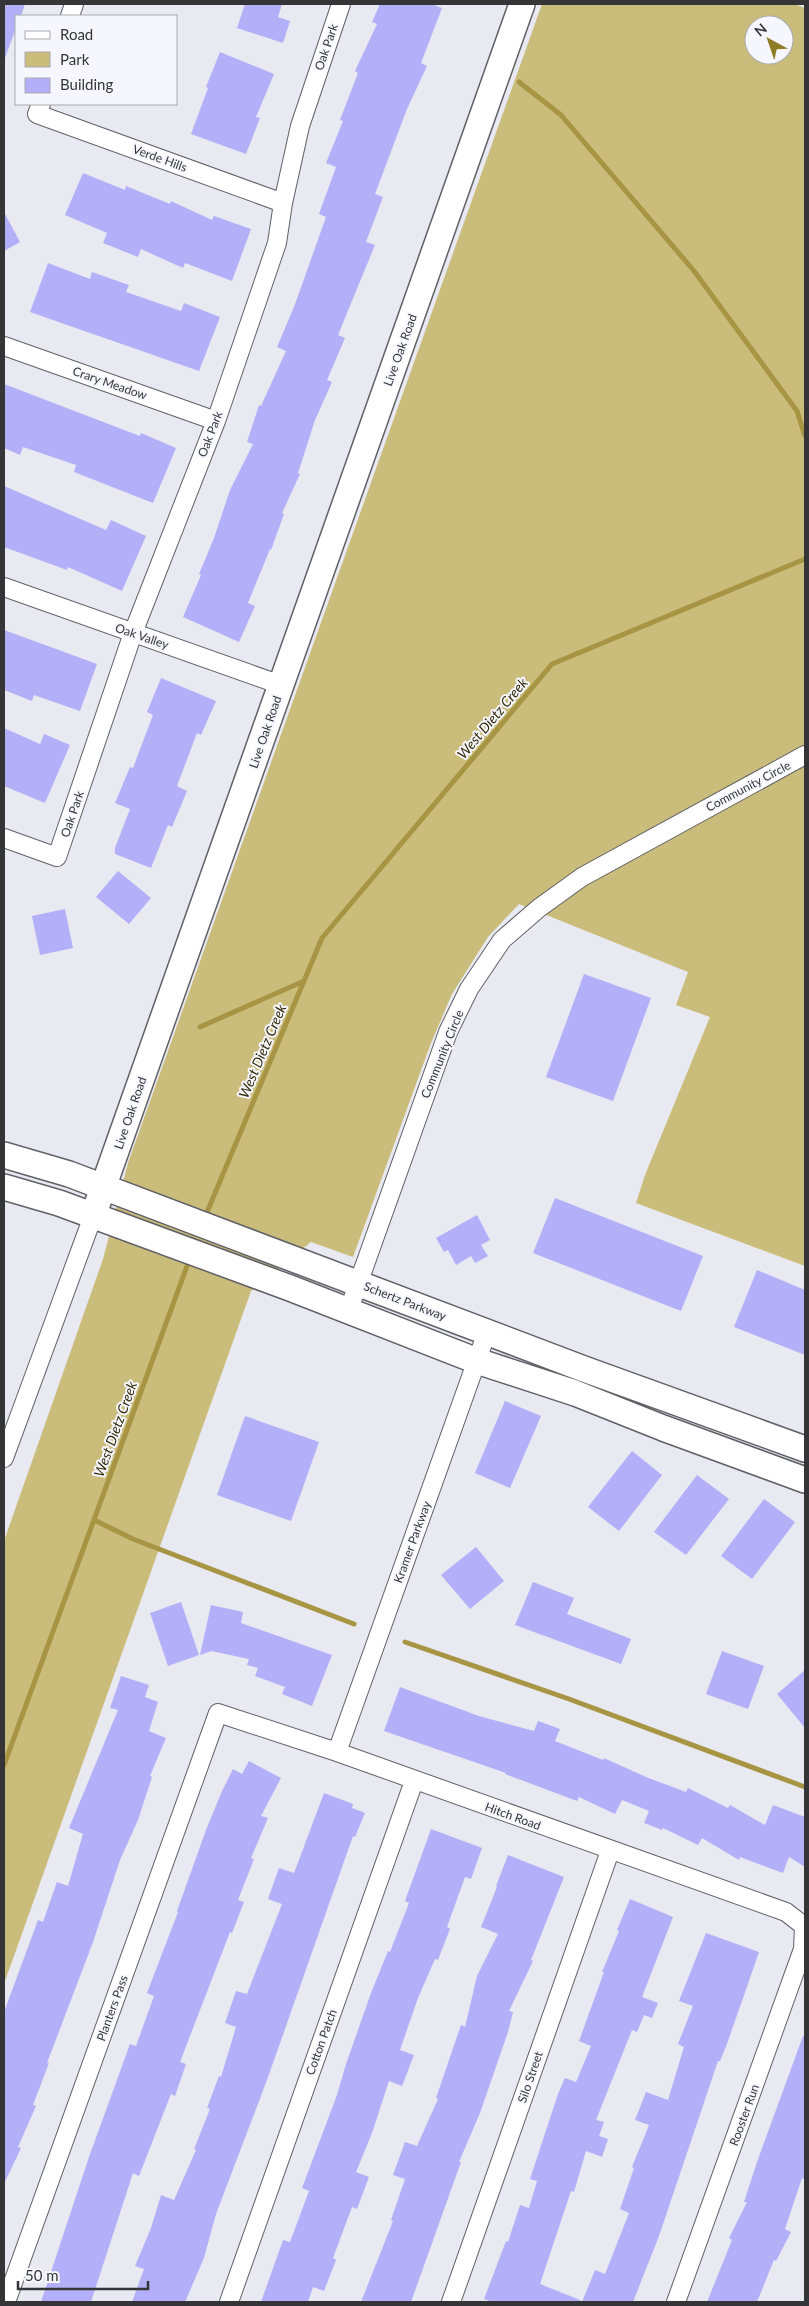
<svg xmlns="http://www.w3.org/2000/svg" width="809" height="2306" viewBox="0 0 809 2306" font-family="Lato,sans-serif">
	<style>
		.green { fill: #cabc7a; fill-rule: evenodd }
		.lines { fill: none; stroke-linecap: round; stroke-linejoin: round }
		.stream { stroke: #a79543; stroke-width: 5 }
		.building { fill: #b3aff9 }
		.street-casing { stroke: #606067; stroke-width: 20 }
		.secondary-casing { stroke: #606067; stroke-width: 28 }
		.street { stroke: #fff; stroke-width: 18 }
		.secondary { stroke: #fff; stroke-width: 25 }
		.labels { text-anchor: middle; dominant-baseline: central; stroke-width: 4; stroke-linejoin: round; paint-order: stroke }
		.street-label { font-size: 12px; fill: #353538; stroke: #f6f6ff }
		.water-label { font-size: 14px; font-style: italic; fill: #312904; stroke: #f6f6ff }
	</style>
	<rect width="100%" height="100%" fill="#e9e9f1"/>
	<!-- green -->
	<path class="green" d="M 542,4 L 794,4 L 805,8 L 805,1266 L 636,1203 L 645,1175 L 710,1017 L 676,1005 L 688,972 L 519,904 L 488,937 L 452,994 L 431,1043 L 353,1257 L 311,1242 L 251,1291 L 4,1984 L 4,1541 L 103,1259 L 128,1163 ZM 754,25 L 784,25 L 784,55 L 754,55 Z"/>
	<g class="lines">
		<!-- stream -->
		<path class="stream" d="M 519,82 L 561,115 L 694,271 L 797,411 L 805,436
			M 200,1027 L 304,981
			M 205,1217 L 322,938 L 552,664 L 805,559
			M 94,1520 L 133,1539 L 354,1624
			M 405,1642 L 569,1699 L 805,1787
			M 4,1765 L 190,1258"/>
	</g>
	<!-- building -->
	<path class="building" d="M 4,4 L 25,4 L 21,16 L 16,16 L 16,28 L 5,58 Z
		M 245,4 L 282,4 L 278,17 L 290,21 L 283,43 L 237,28 Z
		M 380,4 L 431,4 L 442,8 L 421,63 L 427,66 L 407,109 L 375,194 L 383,197 L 366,242 L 375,245 L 338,335 L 345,338 L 327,380 L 332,382 L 315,420 L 298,473 L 300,474 L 282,513 L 284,514 L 271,550 L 270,549 L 248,603 L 255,606 L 239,642 L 183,617 L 201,575 L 199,574 L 214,538 L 230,490 L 253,444 L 247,442 L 259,405 L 261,406 L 286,351 L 277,347 L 294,307 L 326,217 L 319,214 L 336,167 L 326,163 L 343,121 L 340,120 L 358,73 L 355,71 L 377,24 L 372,22 Z
		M 220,52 L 274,74 L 256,117 L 260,118 L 246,154 L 191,134 L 208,88 L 206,87 Z
		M 83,173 L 125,190 L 126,186 L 170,204 L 171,201 L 212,220 L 214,216 L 251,229 L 232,281 L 185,263 L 183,268 L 141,249 L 138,257 L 103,243 L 107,233 L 65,215 Z
		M 4,212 L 20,242 L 4,251 Z
		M 48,263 L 90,279 L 92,272 L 129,285 L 126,292 L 181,311 L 184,303 L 220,317 L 199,371 L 30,312 Z
		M 4,384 L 140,436 L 141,433 L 176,448 L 153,503 L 74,472 L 76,465 L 23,447 L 20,455 L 4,448 Z
		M 4,486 L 106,530 L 111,520 L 146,536 L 122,591 L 68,567 L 67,570 L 4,547 Z
		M 4,630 L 97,664 L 80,711 L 34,695 L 32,701 L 4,690 Z
		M 161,678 L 216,701 L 201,735 L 197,733 L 177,786 L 187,791 L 172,827 L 168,825 L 151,868 L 115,854 L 115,848 L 130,809 L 115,803 L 130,767 L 133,768 L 153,715 L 147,712 Z
		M 4,728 L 40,744 L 44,734 L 70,745 L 45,803 L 4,786 Z
		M 118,871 L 151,898 L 129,924 L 96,897 Z
		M 65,909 L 73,948 L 40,955 L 32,916 Z
		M 584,974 L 651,998 L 613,1101 L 546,1077 Z
		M 555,1198 L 703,1256 L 681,1311 L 533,1253 Z
		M 477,1215 L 490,1240 L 481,1245 L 488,1256 L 475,1263 L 471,1256 L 456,1265 L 448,1250 L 444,1252 L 436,1238 Z
		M 757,1270 L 805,1290 L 805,1355 L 734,1327 Z
		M 505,1401 L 541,1416 L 510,1488 L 475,1473 Z
		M 245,1416 L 319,1442 L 291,1521 L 217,1495 Z
		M 632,1451 L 662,1475 L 619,1531 L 588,1507 Z
		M 697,1475 L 729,1499 L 686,1555 L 654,1532 Z
		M 764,1499 L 795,1522 L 752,1579 L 721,1556 Z
		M 476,1547 L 504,1581 L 470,1609 L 441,1575 Z
		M 533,1582 L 574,1598 L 567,1614 L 631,1639 L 621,1664 L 515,1625 Z
		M 181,1602 L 199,1655 L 168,1666 L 150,1613 Z
		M 211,1605 L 243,1612 L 241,1623 L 332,1655 L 312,1706 L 282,1694 L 285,1687 L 255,1676 L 258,1668 L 247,1665 L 249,1659 L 211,1651 L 200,1655 Z
		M 722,1651 L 764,1666 L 748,1709 L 706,1694 Z
		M 805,1670 L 805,1728 L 777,1694 Z
		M 121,1676 L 149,1685 L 145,1697 L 158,1702 L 149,1731 L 166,1738 L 150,1776 L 152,1777 L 138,1820 L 120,1860 L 93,1942 L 47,2063 L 49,2063 L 33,2105 L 36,2106 L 18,2147 L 21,2148 L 4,2184 L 4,2012 L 38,1920 L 43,1922 L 57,1882 L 68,1886 L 83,1834 L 69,1828 L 118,1710 L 110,1708 Z
		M 400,1687 L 479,1716 L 534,1731 L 538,1721 L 560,1729 L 555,1741 L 603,1760 L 604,1758 L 646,1777 L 686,1792 L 688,1788 L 728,1808 L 730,1805 L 765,1825 L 773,1805 L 805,1817 L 805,1867 L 789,1857 L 783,1873 L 740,1857 L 739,1860 L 702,1838 L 698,1845 L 663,1828 L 662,1830 L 644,1823 L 649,1811 L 622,1800 L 615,1814 L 579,1797 L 577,1801 L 505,1774 L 506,1773 L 384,1731 Z
		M 249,1761 L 281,1778 L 261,1816 L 268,1818 L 251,1858 L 254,1859 L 238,1900 L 244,1902 L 232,1933 L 230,1932 L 180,2062 L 186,2064 L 175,2096 L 171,2094 L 139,2176 L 133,2173 L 91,2302 L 41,2302 L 89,2157 L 130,2044 L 136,2046 L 154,1996 L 147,1993 L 178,1912 L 177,1911 L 206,1830 L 222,1791 L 233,1769 L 242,1774 Z
		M 324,1793 L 353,1804 L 352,1808 L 365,1813 L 355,1837 L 353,1836 L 267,2080 L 216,2214 L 204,2258 L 185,2302 L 132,2302 L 144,2269 L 135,2266 L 151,2228 L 161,2195 L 174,2200 L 196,2150 L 194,2149 L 210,2109 L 207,2108 L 219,2076 L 221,2077 L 236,2027 L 225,2023 L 236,1991 L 247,1994 L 282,1904 L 268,1899 L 279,1868 L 294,1873 Z
		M 431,1829 L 482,1848 L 471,1879 L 465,1877 L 447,1927 L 450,1929 L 438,1960 L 435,1959 L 418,1998 L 400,2050 L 414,2055 L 402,2086 L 389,2081 L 372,2133 L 356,2172 L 369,2177 L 357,2209 L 352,2207 L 333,2258 L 336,2260 L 324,2291 L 313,2287 L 308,2302 L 261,2302 L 283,2240 L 290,2242 L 309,2191 L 302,2188 L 337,2095 L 346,2064 L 371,1993 L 388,1951 L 390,1952 L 409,1903 L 405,1901 Z
		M 508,1855 L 564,1877 L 531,1960 L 533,1961 L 509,2011 L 513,2012 L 508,2032 L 480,2113 L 459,2162 L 461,2162 L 411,2302 L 361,2302 L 393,2221 L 391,2220 L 405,2179 L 393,2175 L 405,2142 L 417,2146 L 438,2099 L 436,2098 L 461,2025 L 465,2027 L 477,1976 L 498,1934 L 481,1927 L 497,1887 L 496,1886 Z
		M 630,1899 L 673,1917 L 642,1997 L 658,2003 L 652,2018 L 644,2015 L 637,2032 L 632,2030 L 596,2120 L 604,2122 L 599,2136 L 608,2139 L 602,2157 L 586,2151 L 574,2192 L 571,2191 L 540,2284 L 580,2300 L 580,2302 L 492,2302 L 484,2299 L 506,2241 L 508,2242 L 520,2205 L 529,2208 L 537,2181 L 530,2179 L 558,2094 L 565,2078 L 576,2082 L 591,2046 L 579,2041 L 604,1972 L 602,1972 L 619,1931 L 617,1930 Z
		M 706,1933 L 759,1952 L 727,2044 L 720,2061 L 718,2061 L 659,2236 L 633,2302 L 582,2302 L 595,2270 L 605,2274 L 629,2213 L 620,2209 L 634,2168 L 632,2167 L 649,2125 L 635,2120 L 646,2092 L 668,2100 L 684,2047 L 678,2044 L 693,2006 L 679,2001 Z
		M 803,2036 L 805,2036 L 805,2180 L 802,2178 L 785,2229 L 791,2232 L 776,2261 L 774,2260 L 757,2302 L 707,2302 L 732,2240 L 729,2238 L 747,2202 L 744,2202 L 757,2162 Z"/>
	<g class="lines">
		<!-- street casing -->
		<g class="street-casing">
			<path id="street" d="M 70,16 L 74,4
				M 41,104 L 37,114 L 283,203
				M 4,346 L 216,421
				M 4,587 L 281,685
				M 4,838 L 57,857 L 133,633 L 216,421 L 277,243 L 283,203 L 300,126 L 341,4
				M 348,1312 L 448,1032 L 469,989 L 502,940 L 539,908 L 582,877 L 805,755
				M 4,1458 L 93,1216
				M 337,1752 L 487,1332
				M 6,2302 L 218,1713 L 337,1752 L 786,1912 L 804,1926 L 803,1949 L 676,2302
				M 229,2302 L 414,1781
				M 451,2302 L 610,1851"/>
		</g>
		<!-- secondary casing -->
		<g class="secondary-casing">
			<path id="secondary" d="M 4,1155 L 69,1174 L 584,1369 L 805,1449
				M 4,1187 L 59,1203 L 290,1288 L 477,1361 L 575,1393 L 663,1428 L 805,1480
				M 93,1216 L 522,4"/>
		</g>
		<!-- street -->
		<use href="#street" class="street"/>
		<!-- secondary -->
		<use href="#secondary" class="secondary"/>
	</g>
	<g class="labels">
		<!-- street labels -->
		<g class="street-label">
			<text transform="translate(326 47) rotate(-71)">Oak Park</text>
			<text transform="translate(160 158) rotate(20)">Verde Hills</text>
			<text transform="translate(400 350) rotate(-70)">Live Oak Road</text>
			<text transform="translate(110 383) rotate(19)">Crary Meadow</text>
			<text transform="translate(210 434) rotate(-69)">Oak Park</text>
			<text transform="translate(142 636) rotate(19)">Oak Valley</text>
			<text transform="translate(265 732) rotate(-71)">Live Oak Road</text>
			<text transform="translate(748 786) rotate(-28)">Community Circle</text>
			<text transform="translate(72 814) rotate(-71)">Oak Park</text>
			<text transform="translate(442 1054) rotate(-68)">Community Circle</text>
			<text transform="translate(130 1113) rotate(-71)">Live Oak Road</text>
			<text transform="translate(405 1301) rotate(21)">Schertz Parkway</text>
			<text transform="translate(412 1542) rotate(-70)">Kramer Parkway</text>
			<text transform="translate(513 1816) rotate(20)">Hitch Road</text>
			<text transform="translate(112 2008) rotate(-70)">Planters Pass</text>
			<text transform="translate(321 2042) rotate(-70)">Cotton Patch</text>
			<text transform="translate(530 2077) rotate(-71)">Silo Street</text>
			<text transform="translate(744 2115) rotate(-70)">Rooster Run</text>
		</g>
		<!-- water labels -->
		<g class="water-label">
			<text transform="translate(492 718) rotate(-50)">West Dietz Creek</text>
			<text transform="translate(262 1051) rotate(-67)">West Dietz Creek</text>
			<text transform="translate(115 1429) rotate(-70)">West Dietz Creek</text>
		</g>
	</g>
	<!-- border -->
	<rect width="809" height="2306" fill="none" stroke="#353538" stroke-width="10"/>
	<!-- legend -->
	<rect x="15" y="15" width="162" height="90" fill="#f6f6ff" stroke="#a9a9af"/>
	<rect x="25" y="31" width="25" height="8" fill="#ffffff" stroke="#a9a9af"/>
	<text x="60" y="40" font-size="15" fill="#353538">Road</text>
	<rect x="25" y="52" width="25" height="15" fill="#cabc7a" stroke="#a9a9af"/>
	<text x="60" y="65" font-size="15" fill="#353538">Park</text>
	<rect x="25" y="78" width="25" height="15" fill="#b3aff9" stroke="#a9a9af"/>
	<text x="60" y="90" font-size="15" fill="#353538">Building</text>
	<!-- north arrow -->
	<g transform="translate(769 40) rotate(320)"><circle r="24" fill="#f6f6ff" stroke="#a9a9af"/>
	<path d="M0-4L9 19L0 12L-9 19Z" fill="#8e7c22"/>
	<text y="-8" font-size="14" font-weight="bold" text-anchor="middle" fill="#353538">N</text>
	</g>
	<!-- scale -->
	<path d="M18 2281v8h130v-8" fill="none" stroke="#353538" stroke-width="2.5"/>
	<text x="25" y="2281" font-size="15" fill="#353538" stroke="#f6f6ff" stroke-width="4" paint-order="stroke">50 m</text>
</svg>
